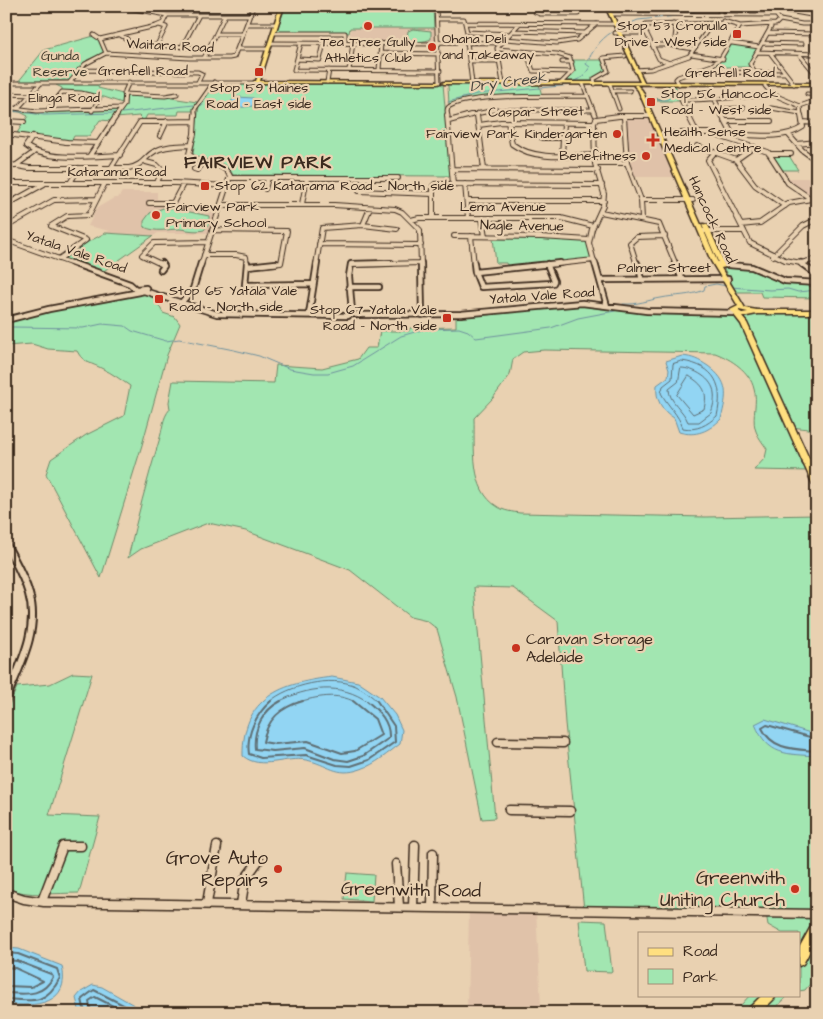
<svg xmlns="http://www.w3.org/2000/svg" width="823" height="1019" viewBox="0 0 823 1019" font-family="'Architects Daughter',sans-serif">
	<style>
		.built { fill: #e0c2a9 }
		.green { fill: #a2e6b1; stroke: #6e8868 }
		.water { fill: #92d5f3; stroke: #6f919e }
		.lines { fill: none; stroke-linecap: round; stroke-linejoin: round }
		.shore-far1 { stroke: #5e6e73; stroke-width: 1 }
		.shore { stroke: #5e6e73; stroke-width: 2 }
		.stream { stroke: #6f919e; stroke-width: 1 }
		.minor-far4-casing { stroke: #3b2a1e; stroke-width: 5 }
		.minor-far3-casing { stroke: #3b2a1e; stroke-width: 6 }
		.minor-far2-casing { stroke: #3b2a1e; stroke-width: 8 }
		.minor-far1-casing { stroke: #3b2a1e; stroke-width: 10 }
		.minor-casing { stroke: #3b2a1e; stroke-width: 11 }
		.major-casing { stroke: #3b2a1e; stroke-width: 3 }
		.minor-far4 { stroke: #e9d1b1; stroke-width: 3 }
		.minor-far3 { stroke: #e9d1b1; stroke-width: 4 }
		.minor-far2 { stroke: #e9d1b1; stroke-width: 4.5 }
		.minor-far1 { stroke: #e9d1b1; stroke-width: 6 }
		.minor { stroke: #e9d1b1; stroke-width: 8 }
		.major { fill: #ffdf80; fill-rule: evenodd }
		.poi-dot { fill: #c8321e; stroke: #e9d1b1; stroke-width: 2 }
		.labels { text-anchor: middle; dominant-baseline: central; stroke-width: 4.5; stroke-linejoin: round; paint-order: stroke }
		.far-poi-label { font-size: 14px; fill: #3b2a1e; stroke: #e9d1b1; text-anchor: start }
		.far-street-label { font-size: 14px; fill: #3b2a1e; stroke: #e9d1b1 }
		.far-park-label { font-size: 14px; fill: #453d2d; stroke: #e9d1b1 }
		.far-water-label { font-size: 15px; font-style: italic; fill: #48443e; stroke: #e9d1b1 }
		.poi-label { font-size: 16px; fill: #3b2a1e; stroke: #e9d1b1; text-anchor: start }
		.far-district-label { font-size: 18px; font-weight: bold; letter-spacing: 1px; fill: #3b2a1e; stroke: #e9d1b1 }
		.near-poi-label { font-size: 19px; fill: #3b2a1e; stroke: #e9d1b1; text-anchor: end }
		.near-street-label { font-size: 19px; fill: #3b2a1e; stroke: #e9d1b1 }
	</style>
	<rect width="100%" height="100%" fill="#e9d1b1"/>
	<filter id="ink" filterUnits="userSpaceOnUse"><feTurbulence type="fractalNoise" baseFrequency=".02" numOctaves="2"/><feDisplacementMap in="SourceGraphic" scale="10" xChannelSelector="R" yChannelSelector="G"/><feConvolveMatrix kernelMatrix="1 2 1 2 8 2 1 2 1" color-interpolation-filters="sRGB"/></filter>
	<g filter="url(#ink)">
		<!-- built -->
		<path class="built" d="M 351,28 L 434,28 L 435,42 L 349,42 Z
			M 625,117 L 650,118 L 676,177 L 633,177 L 629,165 Z
			M 784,178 L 817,178 L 817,203 Z
			M 122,192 L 157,192 L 157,199 L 163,200 L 161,203 L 174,202 L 218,213 L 211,233 L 158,233 L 153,236 L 105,233 L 110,231 L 88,226 L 97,208 L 114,198 L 118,198 Z
			M 469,908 L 536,909 L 541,1007 L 557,1013 L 467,1013 Z"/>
		<!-- green -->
		<path class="green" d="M 286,6 L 410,6 L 433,8 L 434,28 L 350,28 L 349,33 L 276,32 Z
			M 413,29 L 431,31 L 431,39 C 424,42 414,43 407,38 L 408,31 Z
			M 94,36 L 99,40 L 104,53 L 87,60 L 70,80 L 18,82 L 44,50 Z
			M 733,43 L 758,48 L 749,64 L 749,67 L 725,67 L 716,64 L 721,60 Z
			M 573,60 L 603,60 L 607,70 L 593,78 L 593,83 L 562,82 C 570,76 573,70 573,60 Z
			M 57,83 L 101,83 L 98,88 L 123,94 L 122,103 L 104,97 L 62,92 L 62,88 L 56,85 Z
			M 215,84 L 443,84 L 451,176 L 233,175 L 229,168 L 196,159 L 193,154 L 199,105 Z
			M 446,84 L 539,84 L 542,96 L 484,98 L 449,105 L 448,86 Z
			M 665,85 L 675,85 L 681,99 L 679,101 L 649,101 L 648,98 C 656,98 665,101 671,94 Z
			M 126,95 L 171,97 L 171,98 L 197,102 L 193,111 L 179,111 L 178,115 L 147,115 L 144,121 L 139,116 L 116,118 L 125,104 Z
			M 6,108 L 60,112 L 119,110 L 112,121 L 100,120 L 89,136 L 74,136 L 71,142 L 17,133 L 28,116 L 20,112 L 6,111 Z
			M 788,154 L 798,170 L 781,170 L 772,156 Z
			M 166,207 L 209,216 L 209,224 L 204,230 C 196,232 188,230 180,229 C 167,229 157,233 144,227 L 144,221 L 150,213 Z
			M 105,233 L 153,236 L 101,273 L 63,259 L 88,242 Z
			M 493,238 L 541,238 L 588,241 L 591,259 L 508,268 L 506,263 L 496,263 Z
			M 722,265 L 743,265 L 776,279 L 817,282 L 817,298 L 762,297 L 760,292 L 736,292 Z
			M 139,292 L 162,296 L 158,304 L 163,313 L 175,317 L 180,324 L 167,355 L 142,445 L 101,578 L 46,474 L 51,459 L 86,435 L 124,416 L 130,386 C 121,380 112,373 103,369 C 92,363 83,363 77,351 L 48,349 L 32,344 L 6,346 L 6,321 L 49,309 Z
			M 575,304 L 638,310 L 736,314 L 744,323 L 744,315 L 752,313 L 817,312 L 817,430 L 791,427 L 810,471 L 754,470 L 765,458 L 767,449 C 763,443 757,436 755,428 C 752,416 758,401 754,389 C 750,371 731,359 715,353 L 544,350 L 523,352 L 513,359 L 510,375 L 493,398 L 474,418 C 475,447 469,490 498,507 C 504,511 513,512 520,513 L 705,517 L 817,515 L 817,975 L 805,990 L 799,991 L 799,933 L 782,933 L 768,925 L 766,913 L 584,910 L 565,723 L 558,621 L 513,588 L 474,587 L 495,818 L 482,819 L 457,697 L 437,629 L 427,621 L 410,617 L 350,570 L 246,531 L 208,523 L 141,549 L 128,558 C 137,518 147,480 159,441 C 163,429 162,418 170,409 L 169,402 L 173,381 L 274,383 L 276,365 L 322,368 L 358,359 L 366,348 L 377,348 L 380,331 L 409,331 L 410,328 L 456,327 L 456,315 Z
			M 73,673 L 92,674 L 49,815 L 100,817 L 79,893 C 57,893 27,897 6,888 L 6,713 L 17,687 L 50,684 Z
			M 347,873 L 374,875 L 372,901 L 344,899 Z
			M 579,920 L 606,921 L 612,972 L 584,971 Z
			M 750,995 L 789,995 L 770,1013 L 737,1013 L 741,1005 Z"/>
		<!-- water -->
		<path class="water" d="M 237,97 L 253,98 L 260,101 L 258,105 C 247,107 236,109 226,105 Z
			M 682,356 C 693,357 699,360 708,366 C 730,382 727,395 721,419 C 709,431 696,437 679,432 L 674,418 C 662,411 655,399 657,385 L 668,377 L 669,370 L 666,361 Z
			M 332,677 L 358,682 L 380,697 L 395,715 L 402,730 L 400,744 C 388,753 376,764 361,769 C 336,778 328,764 306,760 C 286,756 261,771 243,756 C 242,697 282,683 332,677 Z
			M 765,719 L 817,735 L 817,756 C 786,754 768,756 755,724 Z
			M 6,948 L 19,949 L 62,966 C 71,1005 35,1007 6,1004 Z
			M 93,985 L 102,987 L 148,1013 L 80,1013 L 76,998 L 81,992 Z"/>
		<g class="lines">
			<!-- shore-far1 -->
			<path class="shore-far1" d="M 682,361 C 716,366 724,386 717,416 C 707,425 697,431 683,428 C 678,414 668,406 661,393 L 663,386 L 672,379 L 673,364 Z
				M 681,368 C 694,368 713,379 714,393 C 715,400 713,407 711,413 L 699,422 L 688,422 C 683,409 669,402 669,389 L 678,382 Z
				M 689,376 C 704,385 708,392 704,409 L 693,414 L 677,395 Z
				M 269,702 C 289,685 331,675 356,686 C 364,690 372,696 378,702
				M 278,702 C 307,687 341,682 368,702
				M 298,702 C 317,697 337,692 355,702"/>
			<!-- shore -->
			<path class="shore" d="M 271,701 C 256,714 246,734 249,754 L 261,758 L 306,755 L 337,765 L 351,766 L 369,760 L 395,742 L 394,726 L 377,701
				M 281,701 C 263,710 253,729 255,749 L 273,751 L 305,748 L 334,759 L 348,761 L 363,756 L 389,738 C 390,722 379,711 367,701
				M 303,701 C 281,707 267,719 263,742 L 275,744 L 308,741 L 342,753 L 355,751 L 381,735 L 375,719 L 353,701
				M 817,739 L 767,725 L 762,728 C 772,750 795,749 817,751
				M 6,953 L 18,954 L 57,969 L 60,978 C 46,1005 32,1001 6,999
				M 6,960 L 17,961 L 51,974 L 53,977 C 43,997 26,994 6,993
				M 6,967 L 15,968 L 43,981 L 31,987 L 6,986
				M 85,1013 L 82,999 L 94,990 L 139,1013
				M 91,1013 L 89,1001 L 95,997 L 127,1013"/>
			<!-- stream -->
			<path class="stream" d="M 162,6 L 199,10 L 248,6
				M 406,6 L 443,12 L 488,8
				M 490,8 L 514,9 L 539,6
				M 684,13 L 693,12 L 703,6
				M 619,28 L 638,20 L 677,16
				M 572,82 L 583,77 L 590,67 L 586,64 C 593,51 599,40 612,32
				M 651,99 L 666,100 L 673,96 L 674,92
				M 448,102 L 477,94 L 571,85
				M 200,105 L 203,105
				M 6,110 L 44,115 L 114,113
				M 122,113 L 194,105
				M 731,287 L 770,290 L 788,289 L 798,292 L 817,290
				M 623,304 C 638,305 648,300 661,298 C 675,295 691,296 704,290 L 705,286 L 716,284 L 727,286
				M 12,327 L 83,328 L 102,324 L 125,326 L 132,331 L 166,341 L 179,339 L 234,350 L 259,356 L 290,369 L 314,373 L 328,373 L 353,366 L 401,336 L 425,329 L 459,328 L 468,331 L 476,338 L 551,328 L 578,318 L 615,311"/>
			<!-- minor-far4 casing -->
			<g class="minor-far4-casing">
				<path id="minor-far4" d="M 118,6 L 167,15 L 250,15
					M 436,6 L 439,82
					M 633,6 L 637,14
					M 781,6 L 774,12 L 780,20 L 802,24 L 817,24
					M 807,6 L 817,9
					M 777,9 L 817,16
					M 535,12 L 540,14 L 578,14 L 569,6
					M 666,12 L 681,6
					M 611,14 L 776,15
					M 721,15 L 719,10 L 762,6
					M 437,19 L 464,19 L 467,32 L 510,34
					M 723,21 L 740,26
					M 466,23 L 615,24
					M 247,24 L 276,24
					M 673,24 L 676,30 L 674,46
					M 513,31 L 586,33
					M 276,33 L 345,33 L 345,43
					M 615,33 L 646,33
					M 768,33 L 817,34
					M 216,34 L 243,34
					M 94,35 L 100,39 L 106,53 L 189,58 L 229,58 L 234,57 L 253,7
					M 120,35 L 127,39 L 130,44 L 209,48
					M 100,39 L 156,26 L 163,23 L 167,15
					M 505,39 L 557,43 L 577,40 L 596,24
					M 438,42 L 500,43
					M 467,42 L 472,83
					M 270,43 L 439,44
					M 301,43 L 294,70 L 440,71
					M 732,43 L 759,47
					M 762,43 L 802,44
					M 157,45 L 166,27 L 159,25
					M 652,45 L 668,45 L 694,49
					M 182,47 L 199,15
					M 237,49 L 268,49
					M 497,49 L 557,54 L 570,58 L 573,71 L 561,83
					M 531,52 L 529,59 L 533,71 L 572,72
					M 757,52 L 817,54
					M 381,53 L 439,54
					M 691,54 L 723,59
					M 771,54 L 794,84
					M 799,54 L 814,72 L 817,72
					M 204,58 L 225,15
					M 721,58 L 740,26 L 776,24 L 780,20
					M 297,59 L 320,60 L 324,43
					M 469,61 L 499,61
					M 562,62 L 572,62
					M 667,62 L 659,59 L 644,28 L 646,25 L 725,23
					M 698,69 L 711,72 L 785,73
					M 79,70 L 198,72 L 202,74 L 198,82
					M 349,70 L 353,43
					M 379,70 L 381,43
					M 635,70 L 651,69 L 689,56 L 709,28 L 708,24
					M 755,72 L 750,64 L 771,27 L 770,24
					M 70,82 L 85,64 L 106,53
					M 327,82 L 329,70
					M 6,83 L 256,83
					M 503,83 L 497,48 L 519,24
					M 583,84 L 595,115
					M 595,84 L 594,79 L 608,71 L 603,58 L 625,56
					M 610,84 L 619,109
					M 679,84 L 676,79 L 678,77 L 712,65 L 720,59
					M 765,86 L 772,94 L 800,106
					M 612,91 L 630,91
					M 6,94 L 32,95
					M 124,94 L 165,96 L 177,94
					M 807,94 L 817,95
					M 715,100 L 723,116
					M 800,106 L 817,100
					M 800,106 L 801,116
					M 6,107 L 37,111 L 121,108
					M 18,108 L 41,83
					M 771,108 L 800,113
					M 720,109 L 743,108
					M 47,111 L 62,92 L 81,93 L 98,97 L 99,99 L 92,111
					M 477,113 L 477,116
					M 116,116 L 124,105 L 125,91 L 129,82
					M 195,116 L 195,109 L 214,82
					M 448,116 C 447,112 446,108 450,106 C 472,93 558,97 587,96
					M 466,116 L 495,110 L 592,110
					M 619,116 L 651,116
					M 689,116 L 681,100 C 713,100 743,96 775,95"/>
			</g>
			<!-- minor-far3 casing -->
			<g class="minor-far3-casing">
				<path id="minor-far3" d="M 195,115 L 194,134 L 189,154 C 200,167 222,159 230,176 L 201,265
					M 447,115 L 453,184
					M 477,115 L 484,169
					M 688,115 L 697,133
					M 722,115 L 731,132 L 730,135
					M 624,117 L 627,163 L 641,200 L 642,219
					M 6,121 L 24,122
					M 449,121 L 471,115
					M 724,121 L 771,121
					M 508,122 L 512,144 C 535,161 568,156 595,155
					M 802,122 L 817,123
					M 479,125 L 501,122 L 594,123
					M 663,133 L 709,133 L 768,152 L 788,183 L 817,203
					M 6,134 L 67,142
					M 732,134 C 754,135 784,140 803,127 L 801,115
					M 788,134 L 802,150 L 817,161
					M 33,136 L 26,146 C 47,162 94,156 120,155
					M 160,136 L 167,121
					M 542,138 L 563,138
					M 65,142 L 98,143
					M 797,144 L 817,142
					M 697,146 L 736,160 L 755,185 L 785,206
					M 715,152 L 708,160 L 750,243 L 785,260 L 801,263 L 817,259
					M 769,154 L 791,154
					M 90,155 L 117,115
					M 562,155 L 564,123
					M 736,160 L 754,147
					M 146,162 L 157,165 L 162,170 L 157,183
					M 596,163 L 627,163
					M 6,164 L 29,168 L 129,168 C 144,165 144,157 155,151 C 166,145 179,146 191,145
					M 202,165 L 197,170 L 194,169 Z
					M 202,165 L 205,163
					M 15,166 L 33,153
					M 111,168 L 140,122 L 194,121
					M 452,169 L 598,170
					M 229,178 L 398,178
					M 6,183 L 175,183 L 227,186
					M 70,183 L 79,168
					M 465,184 L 468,218
					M 265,189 L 268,178
					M 359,191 L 433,194
					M 641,200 L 693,200
					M 467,201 L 604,201
					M 149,203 L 173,203 L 183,184
					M 302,204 L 307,178
					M 6,205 L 44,184
					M 221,205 L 334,205 L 395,209 L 402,212 L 420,230 L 421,265
					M 601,212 L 659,224 L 676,265
					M 433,218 L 433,186 L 435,184 L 602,185
					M 482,218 L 485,236
					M 411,220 L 419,218 L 561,218 L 593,226
					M 363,225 L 397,229
					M 741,225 L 760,223 L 789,203 L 811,199
					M 6,227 L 54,200 L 97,199
					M 212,230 L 287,231 L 281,263 L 262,265
					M 701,231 L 744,231
					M 454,236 L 541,237 L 589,240
					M 471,236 L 474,265
					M 6,240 L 76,265
					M 319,244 L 421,245
					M 204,255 L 236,255 L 246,257 L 247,265
					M 773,256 L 803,226 L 817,219
					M 59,259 L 86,240 L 51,226 L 67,216 L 89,215 L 105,183
					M 800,263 L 802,265
					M 717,264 L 725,265
					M 163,265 L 142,255 L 154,243 L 208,242
					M 316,265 L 322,228 L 363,225 L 370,208
					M 351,265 L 421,263
					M 548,265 L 594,260
					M 595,265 L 589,243 L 592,229 L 603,205 L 604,194 L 595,164 L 594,123 L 596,119 L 619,116 L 651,116
					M 637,265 L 630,243 L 637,237 L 665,236"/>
			</g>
			<!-- minor-far2 casing -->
			<g class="minor-far2-casing">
				<path id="minor-far2" d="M 72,263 L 130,284 L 139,292 L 144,291 L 146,288 L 137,289
					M 247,263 L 245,285 L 313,284
					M 421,263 L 422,315
					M 474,263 L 475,272 L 481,287 L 553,283 L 554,281 L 547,264
					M 595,263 L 607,306
					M 637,263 L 642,279
					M 675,263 L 682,279
					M 801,263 L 817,275
					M 717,264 L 752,267 L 785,281 L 817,283
					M 248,266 L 276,263
					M 161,270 L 164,266 L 162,263
					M 475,272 L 560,263
					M 600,280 L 728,279
					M 349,287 L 379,287
					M 144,291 L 217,314 L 348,316
					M 817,298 L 817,302
					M 181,303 L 193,289 L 201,263
					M 352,312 L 349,276 L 351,264 L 391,263
					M 309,314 L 317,263
					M 356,315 L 461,314 L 582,303 L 647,311 L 735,313
					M 6,320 L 49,309 L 140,292"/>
			</g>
			<!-- minor-far1 casing -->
			<g class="minor-far1-casing">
				<path id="minor-far1" d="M 806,462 L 817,463
					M 6,544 C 14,560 24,576 29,594 C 40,630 19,667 6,699"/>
			</g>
			<!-- minor casing -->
			<g class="minor-casing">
				<path id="minor" d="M 498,742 L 563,743
					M 509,810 L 570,811
					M 396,864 L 399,906
					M 6,893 L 24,899 L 44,902 L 817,914
					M 42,901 L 63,846 L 81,846
					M 207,903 L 217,846
					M 241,904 L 245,879 L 259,860
					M 413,907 L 415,845
					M 432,907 L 433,853"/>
			</g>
			<!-- major casing -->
			<g class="major-casing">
				<path id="major" d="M 280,6 L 284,6 L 260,81 L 438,82 L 440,83 L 438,84 L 254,83 L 254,81 L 256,81 Z
					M 605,6 L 609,6 L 644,82 L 817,83 L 817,85 L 444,84 L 442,83 L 444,82 L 640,82 Z
					M 635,85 L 637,85 L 642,90 L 717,261 L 720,266 L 702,225 L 703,224 L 708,225 L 726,267 L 721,268 L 745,308 L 757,310 L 817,310 L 817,314 L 757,314 L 742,317 L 747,323 L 817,476 L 817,488 L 813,485 L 741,324 L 734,315 L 735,314 L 730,310 L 738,306 L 711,261 L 638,90 L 634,86 ZM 737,310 L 739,310 L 748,312 L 742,313 Z
					M 817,922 L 817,938 L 803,964 L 799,966 L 799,948 L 813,923 Z
					M 762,995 L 776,995 L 774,999 L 760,1013 L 746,1013 L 748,1009 Z"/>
			</g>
			<!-- minor-far4 -->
			<use href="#minor-far4" class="minor-far4"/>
			<!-- minor-far3 -->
			<use href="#minor-far3" class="minor-far3"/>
			<!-- minor-far2 -->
			<use href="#minor-far2" class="minor-far2"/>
			<!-- minor-far1 -->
			<use href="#minor-far1" class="minor-far1"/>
			<!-- minor -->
			<use href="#minor" class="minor"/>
			<!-- major -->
			<use href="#major" class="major"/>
		</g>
	</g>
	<!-- markers -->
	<g class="poi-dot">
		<circle cx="368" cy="26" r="5"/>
		<rect x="732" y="29" width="10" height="10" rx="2.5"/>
		<circle cx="432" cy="47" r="5"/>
		<rect x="254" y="67" width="10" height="10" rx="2.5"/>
		<rect x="646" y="97" width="10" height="10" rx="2.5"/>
		<circle cx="617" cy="134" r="5"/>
		<path d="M650.5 132.5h5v5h5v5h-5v5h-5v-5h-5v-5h5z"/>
		<circle cx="646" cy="156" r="5"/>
		<rect x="200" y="181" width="10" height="10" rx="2.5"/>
		<circle cx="156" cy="215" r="5"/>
		<rect x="154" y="294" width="10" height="10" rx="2.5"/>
		<rect x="442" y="313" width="10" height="10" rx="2.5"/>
		<circle cx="516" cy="648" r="5"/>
		<circle cx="278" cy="869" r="5"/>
		<circle cx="795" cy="889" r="5"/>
	</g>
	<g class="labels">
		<!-- far-poi labels -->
		<g class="far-poi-label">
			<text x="727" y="26" text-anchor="end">Stop 53 Cronulla<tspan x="727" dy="16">Drive - West side</tspan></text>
			<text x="442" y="39">Ohana Deli<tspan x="442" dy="16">and Takeaway</tspan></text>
			<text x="368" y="42" text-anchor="middle">Tea Tree Gully<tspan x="368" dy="16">Athletics Club</tspan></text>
			<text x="259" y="88" text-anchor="middle">Stop 59 Haines<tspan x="259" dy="16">Road - East side</tspan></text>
			<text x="661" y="94">Stop 56 Hancock<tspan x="661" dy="16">Road - West side</tspan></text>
			<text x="664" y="132">Health Sense<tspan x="664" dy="16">Medical Centre</tspan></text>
			<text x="607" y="134" text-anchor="end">Fairview Park Kindergarten</text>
			<text x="636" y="156" text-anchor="end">Benefitness</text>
			<text x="215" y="186">Stop 62 Katarama Road - North side</text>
			<text x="166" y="207">Fairview Park<tspan x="166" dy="16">Primary School</tspan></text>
			<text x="169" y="291">Stop 65 Yatala Vale<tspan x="169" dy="16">Road - North side</tspan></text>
			<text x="437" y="310" text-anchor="end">Stop 67 Yatala Vale<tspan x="437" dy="16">Road - North side</tspan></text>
		</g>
		<!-- far-street labels -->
		<g class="far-street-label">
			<text transform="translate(170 46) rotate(3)">Waitara Road</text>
			<text x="143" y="71">Grenfell Road</text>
			<text x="730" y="73">Grenfell Road</text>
			<text x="64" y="98">Elinga Road</text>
			<text transform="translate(536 112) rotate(-1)">Caspar Street</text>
			<text x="117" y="172">Katarama Road</text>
			<text x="503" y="207">Lema Avenue</text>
			<text transform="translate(712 220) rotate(65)">Hancock Road</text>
			<text transform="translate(522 226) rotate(1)">Nagle Avenue</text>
			<text transform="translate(76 252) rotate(19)">Yatala Vale Road</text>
			<text x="664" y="268">Palmer Street</text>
			<text transform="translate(542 296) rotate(-4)">Yatala Vale Road</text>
		</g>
		<!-- far-park labels -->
		<g class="far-park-label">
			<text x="60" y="56">Gunda<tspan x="60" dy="16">Reserve</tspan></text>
		</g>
		<!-- far-water labels -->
		<g class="far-water-label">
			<text transform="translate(508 82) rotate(-7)">Dry Creek</text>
		</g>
		<!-- poi labels -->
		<g class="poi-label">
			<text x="526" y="639">Caravan Storage<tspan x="526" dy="18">Adelaide</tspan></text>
		</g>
		<!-- far-district labels -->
		<g class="far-district-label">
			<text x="258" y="162">FAIRVIEW PARK</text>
		</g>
		<!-- near-poi labels -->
		<g class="near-poi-label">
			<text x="268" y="858">Grove Auto<tspan x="268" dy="22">Repairs</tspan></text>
			<text x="785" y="878">Greenwith<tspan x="785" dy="22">Uniting Church</tspan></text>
		</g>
		<!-- near-street labels -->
		<g class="near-street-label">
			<text transform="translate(411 890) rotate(1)">Greenwith Road</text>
		</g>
	</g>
	<!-- margin -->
	<rect width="823" height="1019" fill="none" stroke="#e9d1b1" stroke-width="25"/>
	<rect x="12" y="12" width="798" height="994" fill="none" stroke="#3b2a1e" stroke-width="2" filter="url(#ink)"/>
	<!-- legend -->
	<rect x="638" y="932" width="162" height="65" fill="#e9d1b1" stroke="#a38e76"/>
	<rect x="648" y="948" width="25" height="8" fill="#ffdf80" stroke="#a38e76"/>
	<text x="683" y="956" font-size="15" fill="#3b2a1e">Road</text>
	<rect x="648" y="969" width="25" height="15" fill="#a2e6b1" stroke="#a38e76"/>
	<text x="683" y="982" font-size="15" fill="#3b2a1e">Park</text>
</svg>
